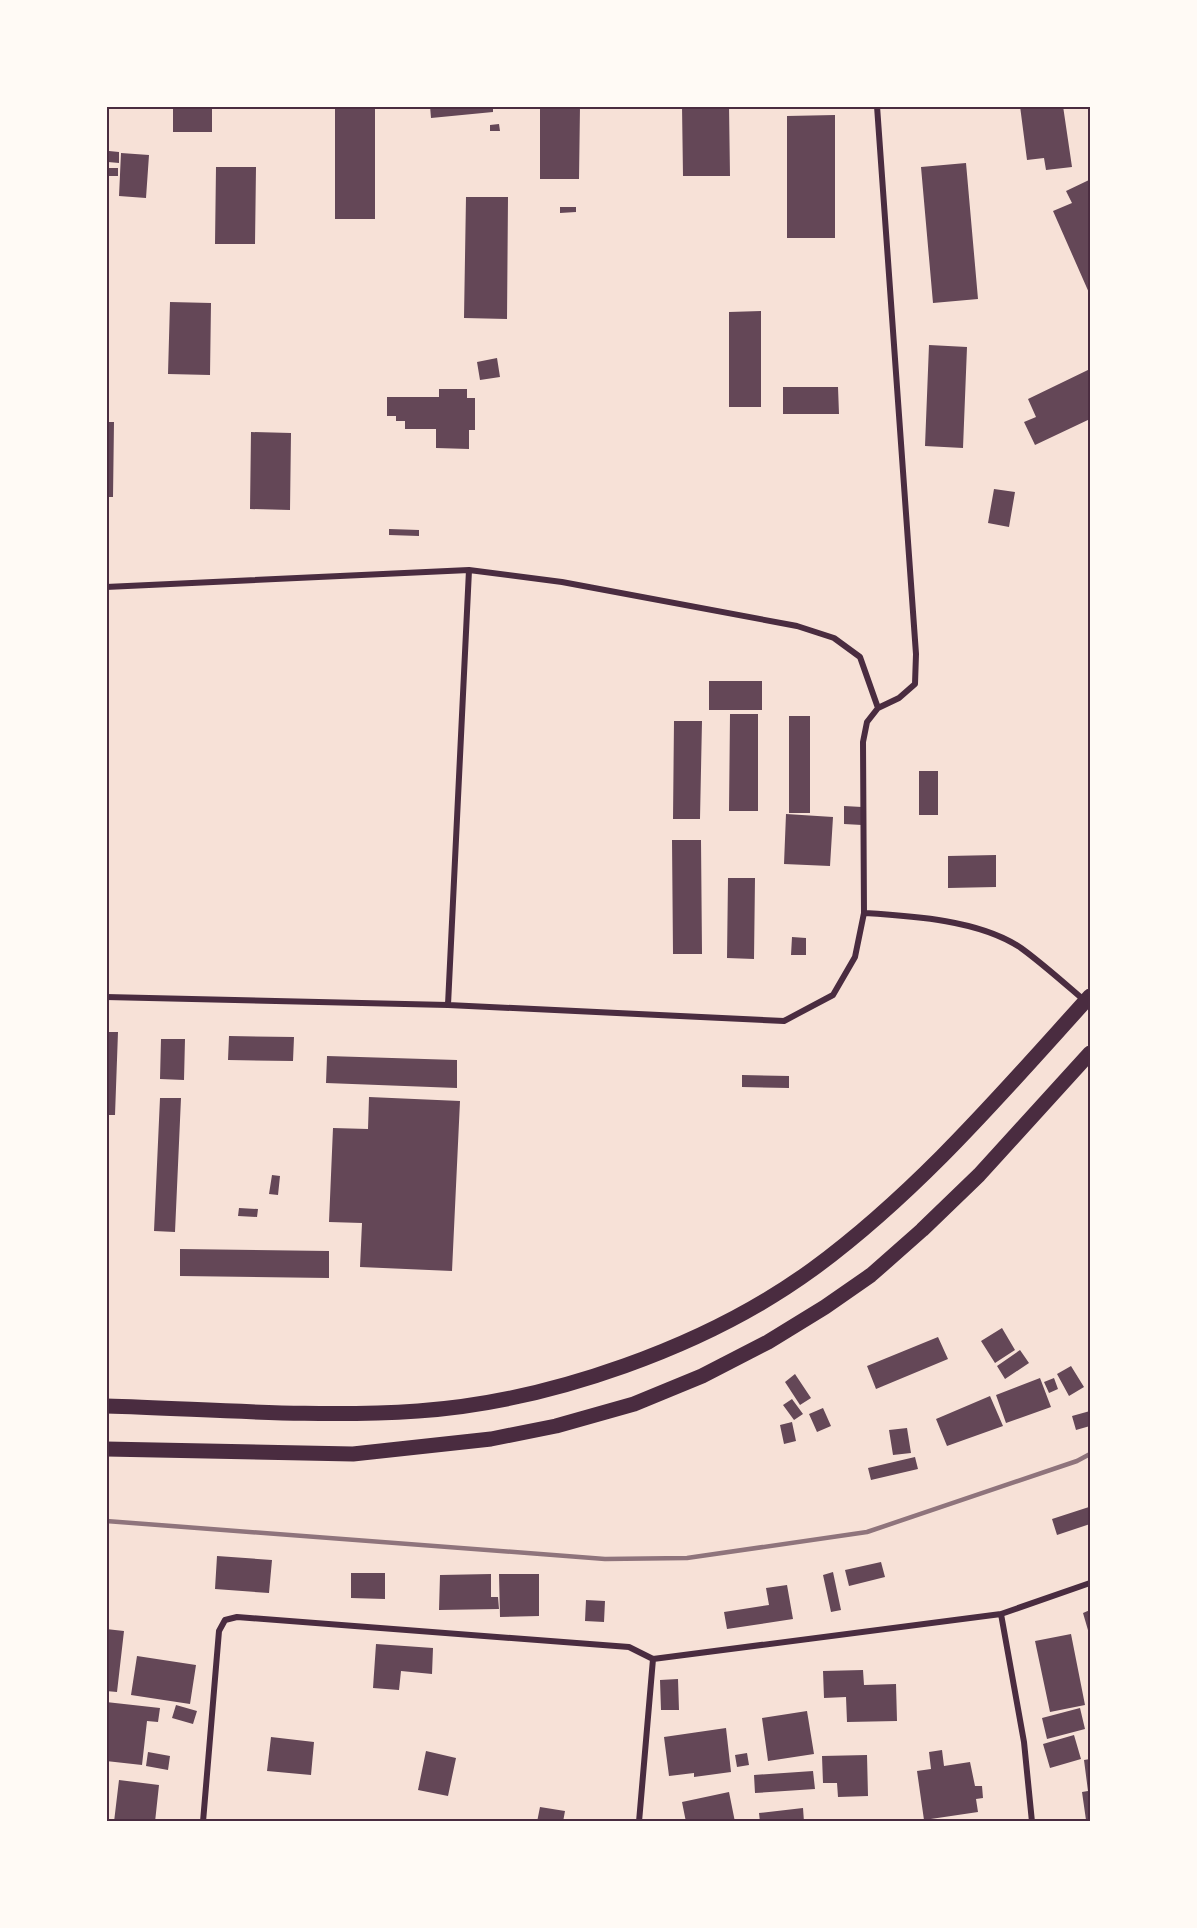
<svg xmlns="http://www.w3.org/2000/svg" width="1197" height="1928" viewBox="0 0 1197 1928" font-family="'Exo 2',sans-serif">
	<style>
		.building { fill: #644757 }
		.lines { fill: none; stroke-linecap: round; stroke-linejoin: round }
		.minor { stroke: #4a2c40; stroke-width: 6 }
		.primary { stroke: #4a2c40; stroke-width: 15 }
		.rail { stroke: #8f747c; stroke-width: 4.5 }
		.neatline { fill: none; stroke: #4a2c40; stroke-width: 2 }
	</style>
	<rect width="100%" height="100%" fill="#f7e1d7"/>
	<!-- building -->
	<path class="building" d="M 173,106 L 212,106 L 212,132 L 173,132 Z
		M 335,106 L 375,106 L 375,219 L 335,219 Z
		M 430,106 L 493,106 L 493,112 L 431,118 Z
		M 540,106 L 580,106 L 579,179 L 540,179 Z
		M 682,106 L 729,106 L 730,176 L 683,176 Z
		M 1020,106 L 1063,106 L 1072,167 L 1046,170 L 1044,158 L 1027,160 Z
		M 835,115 L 835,238 L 787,238 L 787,116 Z
		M 499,124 L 500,131 L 490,131 L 490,125 Z
		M 109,151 L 119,152 L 119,163 L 108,162 Z
		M 121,153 L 149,155 L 146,198 L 119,196 Z
		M 966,163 L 978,299 L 933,303 L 921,167 Z
		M 216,167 L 256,167 L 255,244 L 215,244 Z
		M 107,168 L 118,168 L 118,176 L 107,176 Z
		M 1089,180 L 1090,183 L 1090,295 L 1053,211 L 1072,203 L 1066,191 Z
		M 466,197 L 508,197 L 507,319 L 464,318 Z
		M 560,207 L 576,207 L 576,212 L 560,213 Z
		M 170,302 L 211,303 L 210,375 L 168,374 Z
		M 761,311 L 761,407 L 729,407 L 729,312 Z
		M 929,345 L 967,347 L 963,448 L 925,446 Z
		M 497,358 L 500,377 L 480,380 L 477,362 Z
		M 1090,369 L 1090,419 L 1035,445 L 1024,422 L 1036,417 L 1028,399 Z
		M 783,387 L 838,387 L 839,414 L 783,414 Z
		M 439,389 L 467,389 L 467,398 L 475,398 L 475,430 L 469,430 L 469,449 L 436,448 L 436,429 L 405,429 L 405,421 L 396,421 L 396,416 L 387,416 L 387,397 L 439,397 Z
		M 106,422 L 114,422 L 113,497 L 106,497 Z
		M 251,432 L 291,433 L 290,510 L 250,509 Z
		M 994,489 L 1015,492 L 1009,527 L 988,523 Z
		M 389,529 L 419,530 L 419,536 L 389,535 Z
		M 709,681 L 762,681 L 762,710 L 709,710 Z
		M 730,714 L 758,714 L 758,811 L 729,811 Z
		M 789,716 L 810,716 L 810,813 L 789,813 Z
		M 674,721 L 702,721 L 700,819 L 673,819 Z
		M 919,771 L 938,771 L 938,815 L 919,815 Z
		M 844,806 L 862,807 L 862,825 L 844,824 Z
		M 786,814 L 833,817 L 830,866 L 784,864 Z
		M 672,840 L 701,840 L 702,954 L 673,954 Z
		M 996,855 L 996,887 L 948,888 L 948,856 Z
		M 728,878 L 755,878 L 754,959 L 727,958 Z
		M 792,937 L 806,938 L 806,955 L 791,955 Z
		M 106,1032 L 118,1032 L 115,1115 L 106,1115 Z
		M 229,1036 L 294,1037 L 293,1061 L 228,1060 Z
		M 161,1039 L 185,1039 L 184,1080 L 160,1079 Z
		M 327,1056 L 457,1060 L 457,1088 L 326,1083 Z
		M 742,1075 L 789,1076 L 789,1088 L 742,1087 Z
		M 369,1097 L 460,1101 L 452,1271 L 360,1267 L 362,1223 L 329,1222 L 333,1128 L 368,1129 Z
		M 160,1098 L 181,1098 L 175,1232 L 154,1231 Z
		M 272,1175 L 280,1176 L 278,1195 L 269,1194 Z
		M 239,1208 L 258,1209 L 257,1217 L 238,1216 Z
		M 180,1249 L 329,1251 L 329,1278 L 180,1276 Z
		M 1002,1328 L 1015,1350 L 995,1363 L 981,1341 Z
		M 938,1337 L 948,1359 L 876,1389 L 867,1366 Z
		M 1020,1350 L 1029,1363 L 1005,1379 L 997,1366 Z
		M 1071,1366 L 1084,1387 L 1069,1396 L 1057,1374 Z
		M 795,1374 L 811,1398 L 800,1405 L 785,1382 Z
		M 1040,1378 L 1051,1407 L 1006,1423 L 996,1395 Z
		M 1054,1378 L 1058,1389 L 1049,1393 L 1044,1382 Z
		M 990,1396 L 1003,1426 L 947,1446 L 936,1419 Z
		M 792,1399 L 803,1414 L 794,1420 L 783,1405 Z
		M 823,1408 L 831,1426 L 817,1432 L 809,1414 Z
		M 1090,1411 L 1090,1426 L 1076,1430 L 1072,1416 Z
		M 792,1422 L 796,1441 L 784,1444 L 780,1425 Z
		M 907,1428 L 911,1453 L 893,1455 L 889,1430 Z
		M 915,1457 L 918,1469 L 871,1480 L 868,1468 Z
		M 1089,1507 L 1090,1524 L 1057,1535 L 1052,1519 Z
		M 217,1556 L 272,1560 L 269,1593 L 215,1589 Z
		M 881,1562 L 885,1577 L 849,1586 L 845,1570 Z
		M 833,1572 L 841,1610 L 831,1612 L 823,1575 Z
		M 351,1573 L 385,1573 L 385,1599 L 351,1598 Z
		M 491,1574 L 491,1597 L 498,1597 L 499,1609 L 439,1610 L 440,1575 Z
		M 499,1574 L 539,1574 L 539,1616 L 500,1617 Z
		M 787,1585 L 793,1619 L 727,1629 L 724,1612 L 769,1605 L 766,1588 Z
		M 586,1600 L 605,1601 L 604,1622 L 585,1621 Z
		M 1090,1610 L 1090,1637 L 1083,1613 Z
		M 106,1629 L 124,1631 L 117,1692 L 106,1691 Z
		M 1071,1634 L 1085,1705 L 1050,1712 L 1035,1641 Z
		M 376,1644 L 433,1648 L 432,1674 L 401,1671 L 399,1690 L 373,1688 Z
		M 137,1656 L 196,1665 L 190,1704 L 131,1695 Z
		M 863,1670 L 864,1685 L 896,1684 L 897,1721 L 847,1722 L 846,1697 L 824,1698 L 823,1671 Z
		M 678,1679 L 679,1710 L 661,1710 L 660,1680 Z
		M 106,1702 L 160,1708 L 158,1722 L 147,1721 L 142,1765 L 106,1761 Z
		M 176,1705 L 197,1711 L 193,1724 L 172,1718 Z
		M 1080,1708 L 1085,1729 L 1047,1739 L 1042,1718 Z
		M 807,1711 L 814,1754 L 768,1761 L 762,1718 Z
		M 726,1728 L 731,1772 L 694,1777 L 694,1773 L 669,1776 L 664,1737 Z
		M 1074,1735 L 1081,1759 L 1050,1768 L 1043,1744 Z
		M 271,1737 L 314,1742 L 311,1775 L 267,1771 Z
		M 942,1750 L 944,1766 L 970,1762 L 975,1786 L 982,1786 L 983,1798 L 976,1799 L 978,1812 L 924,1820 L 917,1771 L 931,1769 L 929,1752 Z
		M 426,1751 L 456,1758 L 448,1796 L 418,1790 Z
		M 148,1752 L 170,1756 L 168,1770 L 146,1766 Z
		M 747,1753 L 749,1765 L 737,1767 L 735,1755 Z
		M 867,1755 L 868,1796 L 838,1797 L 837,1783 L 823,1783 L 822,1756 Z
		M 1090,1759 L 1090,1819 L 1086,1820 L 1082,1792 L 1088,1791 L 1084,1760 Z
		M 813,1771 L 815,1789 L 755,1793 L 754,1775 Z
		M 119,1780 L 159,1785 L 155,1822 L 127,1819 L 126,1822 L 114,1822 Z
		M 729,1792 L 735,1822 L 686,1822 L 682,1802 Z
		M 540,1807 L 565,1811 L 563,1822 L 537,1822 Z
		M 803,1808 L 804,1822 L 760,1822 L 759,1813 Z"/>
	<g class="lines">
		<!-- minor -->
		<path class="minor" d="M 106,587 L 469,570 L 562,582 L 797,626 L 834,638 L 860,657 L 878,708
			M 864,913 C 913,916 980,920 1021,948 C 1043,964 1064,983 1085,1001
			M 106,997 L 448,1005 L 784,1021 L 833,995 L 855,957 L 864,913 L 863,742 L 867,722 L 878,708 L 899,698 L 915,684 L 916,654 L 877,106
			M 448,1005 L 469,570
			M 1001,1614 L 1024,1742 L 1032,1822
			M 203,1822 L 219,1631 L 225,1620 L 237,1617 L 629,1647 L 653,1659 L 1001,1614 L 1090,1583
			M 639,1822 L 653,1659"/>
		<!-- primary -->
		<path class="primary" d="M 106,1406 C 210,1409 314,1418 418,1411 C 549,1402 706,1347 813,1269 C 918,1192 1003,1092 1090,996
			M 106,1449 L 353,1454 L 491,1439 L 556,1426 L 634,1404 L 702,1376 L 768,1342 L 825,1307 L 871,1275 L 922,1230 L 979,1175 L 1090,1053"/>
		<!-- rail -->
		<path class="rail" d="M 106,1521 L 605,1559 L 687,1558 L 867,1532 L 1077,1461 L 1090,1454"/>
	</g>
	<!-- border -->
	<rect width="1197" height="1928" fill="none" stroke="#fffaf5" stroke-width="216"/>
	<rect x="108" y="108" width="981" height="1712" class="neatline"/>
</svg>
